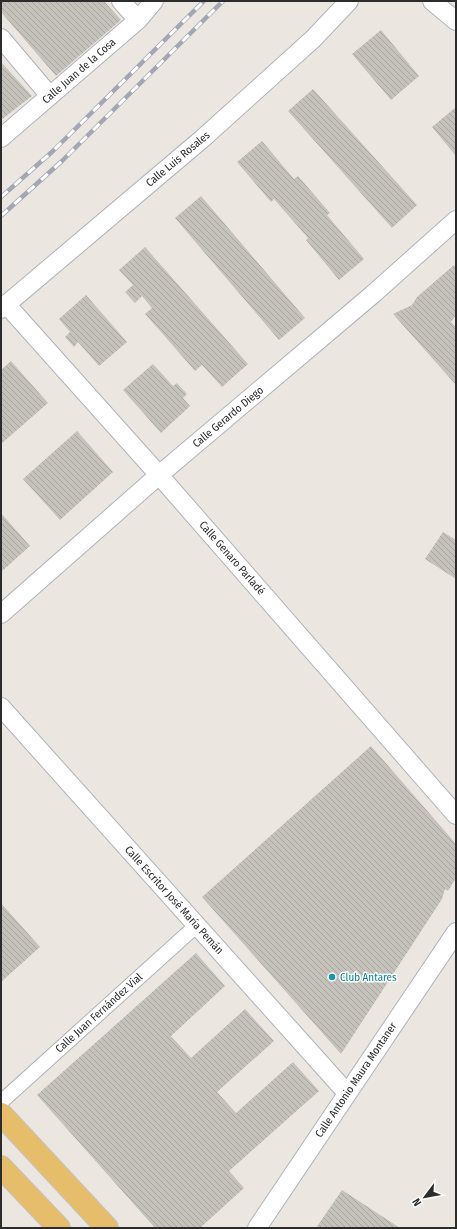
<svg xmlns="http://www.w3.org/2000/svg" width="457" height="1229" viewBox="0 0 457 1229" font-family="'Fira Sans Condensed',sans-serif">
	<style>
		.building { fill: url(#building-back-hatch) }
		.lines { fill: none; stroke-linecap: round; stroke-linejoin: round }
		.pedestrian-casing { stroke: #b0b3bb; stroke-width: 16 }
		.minor-casing { stroke: #b0b3bb; stroke-width: 20 }
		.primary-casing { stroke: #c4c4c4; stroke-width: 24 }
		.pedestrian { stroke: #fff; stroke-width: 14 }
		.minor { stroke: #fff; stroke-width: 18 }
		.primary { stroke: #e6be6b; stroke-width: 22 }
		.rail-casing { stroke: #a3a7b5; stroke-width: 4.5 }
		.rail { stroke: #fff; stroke-width: 3; stroke-dasharray: 9; stroke-linecap: butt }
		.culture-dot { fill: #0f9aa8; stroke: #fff; stroke-width: 1.5 }
		.labels { text-anchor: middle; dominant-baseline: central; stroke-width: 3; stroke-linejoin: round; paint-order: stroke }
		.street-label { font-size: 11px; fill: #2c2c2c; stroke: #fff }
		.culture-label { font-size: 11px; fill: #0d838f; stroke: #fff; text-anchor: start }
	</style>
	<defs>
		<pattern id="building-back-hatch" width="6" height="6" patternUnits="userSpaceOnUse"><rect width="6" height="6" fill="#c5c1bb"/><path d="M-1 5l2 2M0 0l6 6M5-1l2 2" fill="none" stroke="#a9a6a1"/></pattern>
	</defs>
	<rect width="100%" height="100%" fill="#ece6e0"/>
	<!-- building -->
	<path class="building" d="M 1,1 L 104,1 L 121,20 L 56,76 L 1,12 Z
		M 381,30 L 419,76 L 391,100 L 352,54 Z
		M 1,62 L 32,96 L 1,120 Z
		M 313,89 L 417,205 L 392,228 L 288,111 Z
		M 456,107 L 456,156 L 432,127 Z
		M 262,141 L 294,179 L 298,176 L 330,213 L 327,215 L 364,259 L 339,280 L 306,240 L 308,238 L 274,199 L 271,202 L 237,162 Z
		M 201,196 L 305,318 L 279,340 L 175,218 Z
		M 145,247 L 248,364 L 222,387 L 202,365 L 195,371 L 161,332 L 145,314 L 152,308 L 142,296 L 135,303 L 125,292 L 133,285 L 119,270 Z
		M 454,265 L 456,267 L 456,315 L 451,322 L 456,327 L 456,385 L 393,314 L 412,305 L 417,297 Z
		M 86,295 L 127,342 L 99,366 L 78,342 L 74,347 L 65,337 L 70,332 L 59,319 Z
		M 11,361 L 48,403 L 1,444 L 1,370 Z
		M 153,364 L 173,386 L 177,383 L 187,394 L 183,398 L 190,406 L 161,433 L 123,390 Z
		M 77,431 L 113,472 L 60,520 L 23,479 Z
		M 1,513 L 30,546 L 1,572 Z
		M 443,532 L 456,540 L 456,579 L 425,559 Z
		M 371,746 L 456,844 L 456,878 L 448,891 L 445,889 L 442,899 L 341,1054 L 202,897 Z
		M 1,903 L 40,947 L 1,982 Z
		M 196,953 L 225,986 L 171,1036 L 191,1058 L 245,1009 L 274,1041 L 217,1092 L 236,1113 L 293,1062 L 319,1091 L 229,1171 L 244,1188 L 200,1228 L 155,1228 L 37,1095 Z
		M 342,1190 L 400,1228 L 316,1228 Z"/>
	<g class="lines">
		<!-- pedestrian casing -->
		<g class="pedestrian-casing">
			<path id="pedestrian" d="M 1,1102 L 197,925"/>
		</g>
		<!-- minor casing -->
		<g class="minor-casing">
			<path id="minor" d="M 121,1 L 138,20
				M 432,1 L 456,21
				M 1,38 L 50,96
				M 1,138 L 138,20 L 154,1
				M 6,304 L 159,475 L 456,815
				M 1,309 L 202,139 L 313,39 L 349,1
				M 1,614 L 159,475 L 372,295 L 456,220
				M 1,707 L 347,1093
				M 257,1228 L 456,932"/>
		</g>
		<!-- primary casing -->
		<g class="primary-casing">
			<path id="primary" d="M 1,1114 L 107,1228
				M 1,1167 L 59,1228"/>
		</g>
		<!-- pedestrian -->
		<use href="#pedestrian" class="pedestrian"/>
		<!-- minor -->
		<use href="#minor" class="minor"/>
		<!-- primary -->
		<use href="#primary" class="primary"/>
		<!-- rail casing -->
		<g class="rail-casing">
			<path id="rail" d="M 1,197 L 53,151 L 204,1
				M 1,216 L 62,161 L 223,1"/>
		</g>
		<!-- rail -->
		<use href="#rail" class="rail"/>
	</g>
	<!-- markers -->
	<circle class="culture-dot" cx="332" cy="977" r="4"/>
	<g class="labels">
		<!-- street labels -->
		<g class="street-label">
			<text transform="translate(79 71) rotate(-41)">Calle Juan de la Cosa</text>
			<text transform="translate(178 159) rotate(-40)">Calle Luis Rosales</text>
			<text transform="translate(228 417) rotate(-40)">Calle Gerardo Diego</text>
			<text transform="translate(232 558) rotate(49)">Calle Genaro Parladé</text>
			<text transform="translate(174 900) rotate(48)">Calle Escritor José María Pemán</text>
			<text transform="translate(99 1013) rotate(-42)">Calle Juan Fernández Vial</text>
			<text transform="translate(356 1080) rotate(-56)">Calle Antonio Maura Montaner</text>
		</g>
		<!-- culture labels -->
		<g class="culture-label">
			<text x="340" y="977">Club Antares</text>
		</g>
	</g>
	<!-- border -->
	<rect width="457" height="1229" fill="none" stroke="#2c2c2c" stroke-width="4"/>
	<!-- north arrow -->
	<g transform="translate(425 1197) rotate(238)" stroke="#ffffff" stroke-width="3" paint-order="stroke">
	<path d="M0-3L7 15L0 10L-7 15Z" fill="#2c2c2c"/>
	<text y="-6" font-size="11" font-weight="bold" text-anchor="middle" fill="#2c2c2c">N</text>
	</g>
</svg>
